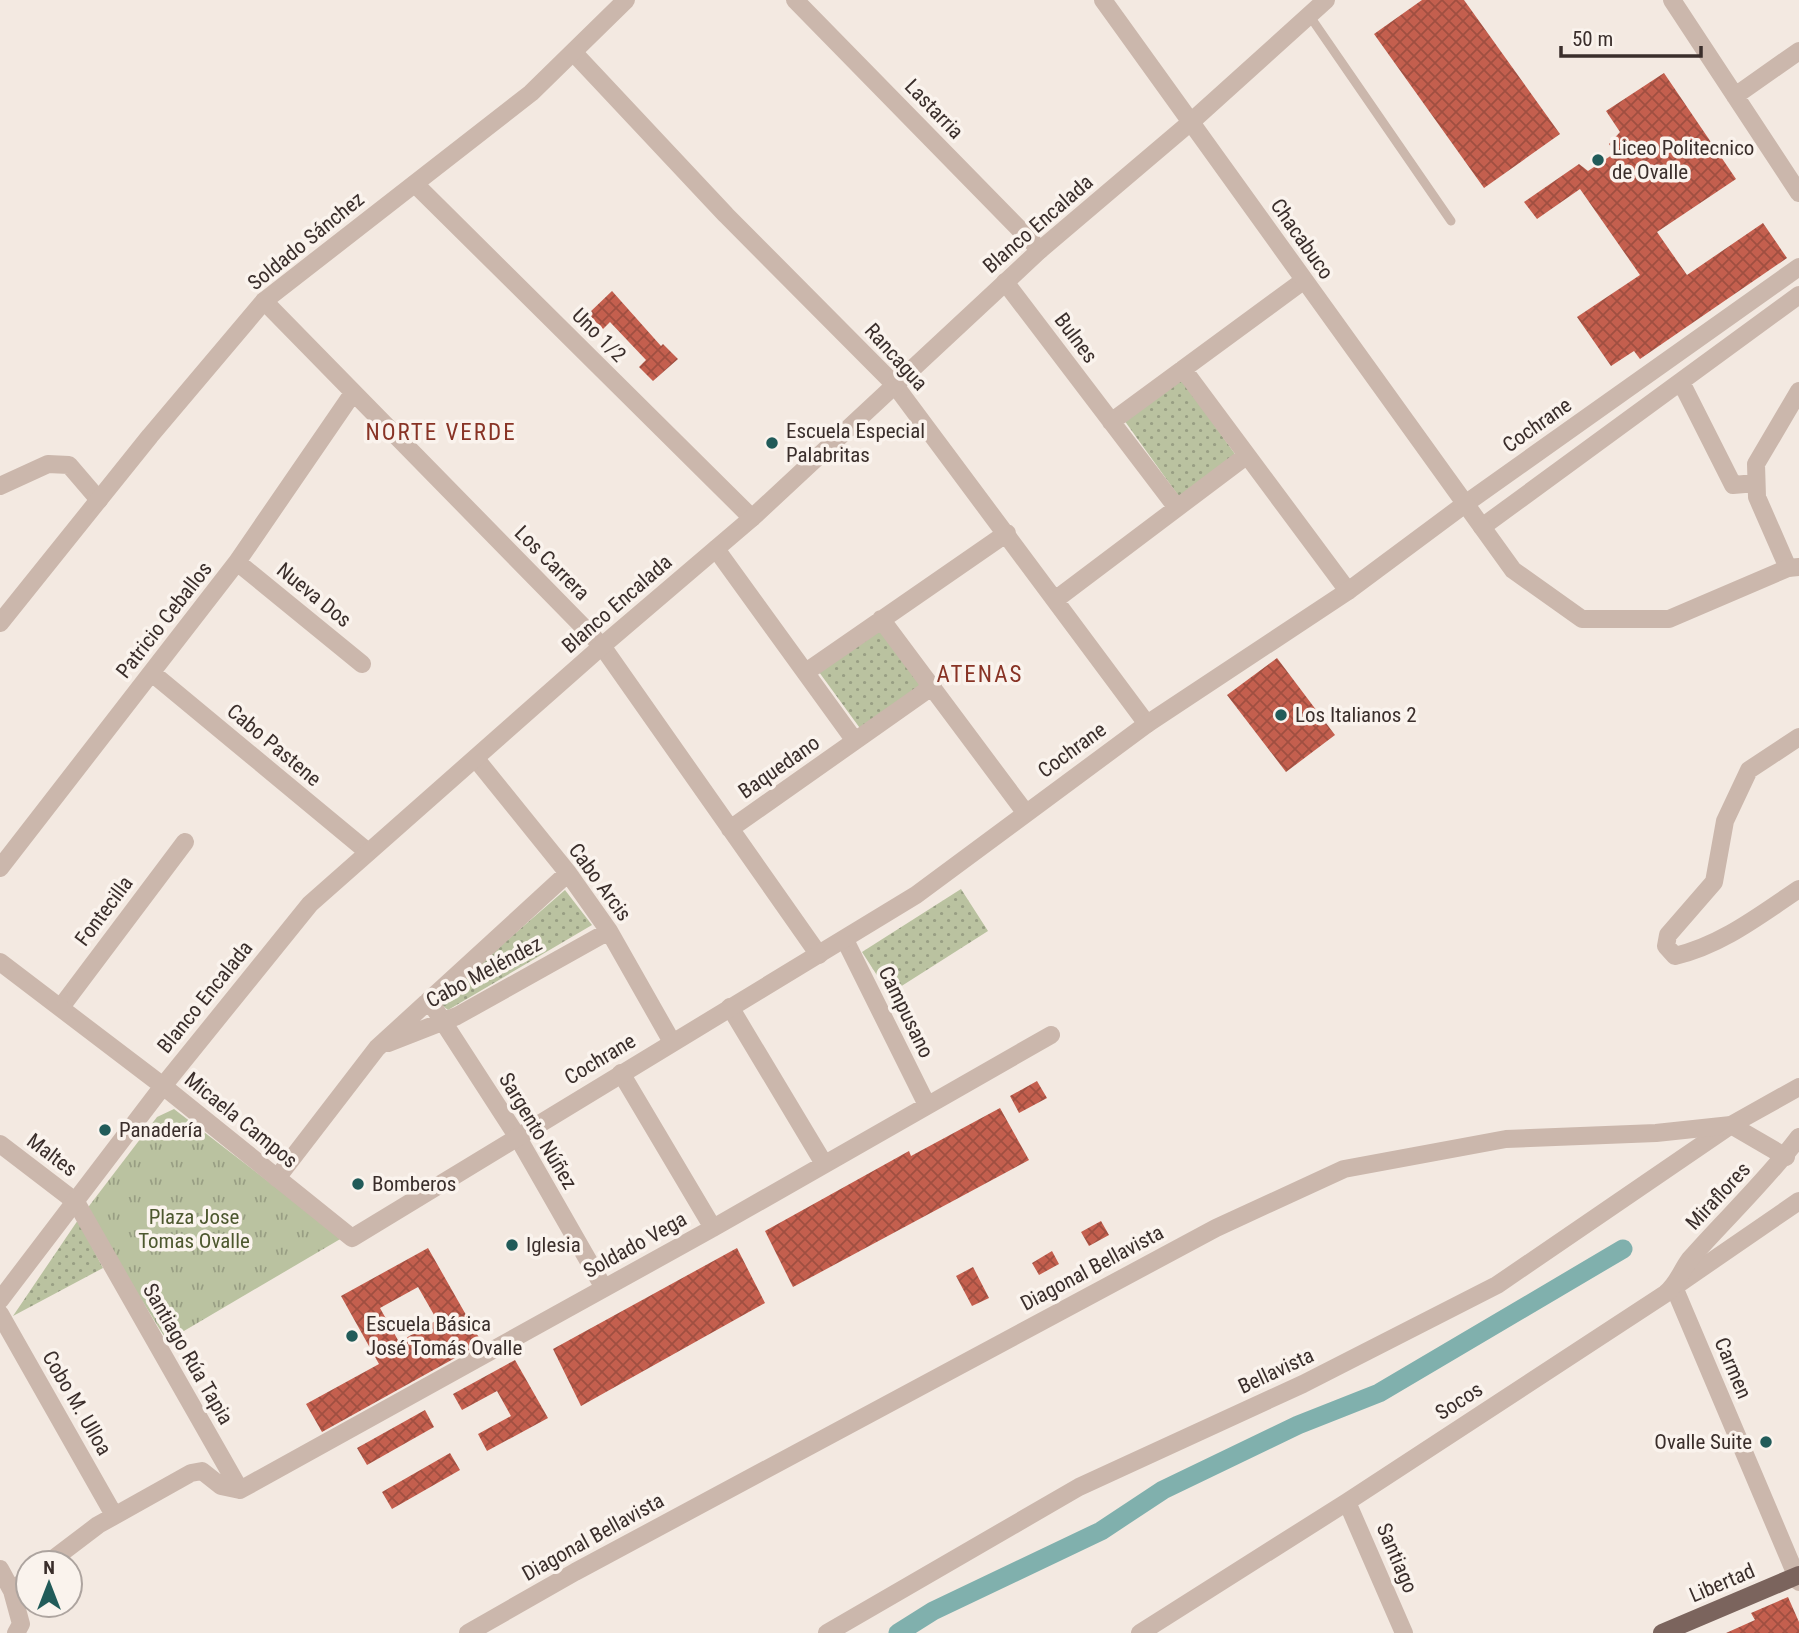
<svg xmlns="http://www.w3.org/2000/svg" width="1799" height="1633" viewBox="0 0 1799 1633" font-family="'Roboto Condensed',sans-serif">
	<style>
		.grass { fill: url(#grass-dots) }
		.park { fill: url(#park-tufts) }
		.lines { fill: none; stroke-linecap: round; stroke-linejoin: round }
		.canal { stroke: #80b0ad; stroke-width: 19 }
		.building { fill: url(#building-cross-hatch); fill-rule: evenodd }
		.service { stroke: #cbb7ac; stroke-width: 9 }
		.minor { stroke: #cbb7ac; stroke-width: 18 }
		.tertiary { stroke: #cbb7ac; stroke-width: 18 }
		.primary { stroke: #7b645d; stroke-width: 18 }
		.poi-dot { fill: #215b59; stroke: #faf3ed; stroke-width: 2.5 }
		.labels { text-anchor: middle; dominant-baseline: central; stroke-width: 7; stroke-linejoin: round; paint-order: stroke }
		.street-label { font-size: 21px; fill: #3a2e2b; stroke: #faf3ed }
		.poi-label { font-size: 21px; fill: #3a2e2b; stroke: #faf3ed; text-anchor: start }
		.park-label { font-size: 21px; fill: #4d582f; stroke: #faf3ed }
		.neighbourhood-label { font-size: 23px; letter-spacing: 2px; fill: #883325; stroke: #faf3ed }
	</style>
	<defs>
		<pattern id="grass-dots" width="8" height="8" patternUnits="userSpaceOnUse" patternTransform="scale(1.75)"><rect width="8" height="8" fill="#bac2a0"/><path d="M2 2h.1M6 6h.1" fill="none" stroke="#989e83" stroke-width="1.8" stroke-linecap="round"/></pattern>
		<pattern id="park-tufts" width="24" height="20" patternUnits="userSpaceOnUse" patternTransform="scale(1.75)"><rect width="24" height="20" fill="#bac2a0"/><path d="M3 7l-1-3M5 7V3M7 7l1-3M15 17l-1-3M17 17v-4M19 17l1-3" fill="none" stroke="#989e83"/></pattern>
		<pattern id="building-cross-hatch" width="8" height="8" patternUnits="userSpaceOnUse" patternTransform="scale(1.75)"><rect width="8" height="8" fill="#c45f4e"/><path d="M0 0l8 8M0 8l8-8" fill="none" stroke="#a04f41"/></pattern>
	</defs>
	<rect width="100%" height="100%" fill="#f3e9e1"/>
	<!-- grass -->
	<path class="grass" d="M 1182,379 L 1237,457 L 1180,498 L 1124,420 Z
		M 881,628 L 923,687 L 862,731 L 819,672 Z
		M 961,889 L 988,931 L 889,994 L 862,952 Z
		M 565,890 L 592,925 L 448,1010 L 437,1001 Z
		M 78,1220 L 103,1268 L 13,1316 Z"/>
	<!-- park -->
	<path class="park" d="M 174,1109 L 342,1238 L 167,1341 L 86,1210 L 157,1117 Z"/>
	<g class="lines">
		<!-- canal -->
		<path class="canal" d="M 898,1633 L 933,1611 L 1101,1531 L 1163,1490 L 1298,1425 L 1379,1393 L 1623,1249"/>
	</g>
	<!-- building -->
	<path class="building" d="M 1422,0 L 1464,0 L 1560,134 L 1484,188 L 1374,34 Z
		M 1664,73 L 1736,179 L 1657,232 L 1687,275 L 1763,223 L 1787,258 L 1640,359 L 1634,351 L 1611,366 L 1577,317 L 1640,275 L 1580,189 L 1537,219 L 1524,202 L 1579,164 L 1588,171 L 1615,153 L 1609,144 L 1620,132 L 1606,111 Z
		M 612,291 L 661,346 L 663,344 L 678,359 L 653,381 L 639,367 L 646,360 L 610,322 L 603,329 L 588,314 Z
		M 1277,658 L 1335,735 L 1286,772 L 1227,695 Z
		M 1037,1081 L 1047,1098 L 1019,1113 L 1010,1096 Z
		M 1000,1108 L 1029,1160 L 793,1287 L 765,1231 L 909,1151 L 911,1156 Z
		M 1101,1221 L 1109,1235 L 1089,1246 L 1081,1232 Z
		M 428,1248 L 482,1343 L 322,1432 L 306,1404 L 379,1364 L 341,1296 ZM 418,1287 L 437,1320 L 399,1342 L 380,1308 Z
		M 737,1248 L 765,1303 L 581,1406 L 553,1349 Z
		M 1052,1251 L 1059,1264 L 1039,1275 L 1032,1263 Z
		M 973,1267 L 989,1298 L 972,1306 L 956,1276 Z
		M 515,1360 L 548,1418 L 487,1451 L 478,1434 L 511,1416 L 497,1391 L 462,1410 L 453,1394 Z
		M 425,1410 L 434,1427 L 367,1465 L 357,1448 Z
		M 450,1453 L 460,1470 L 392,1509 L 382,1492 Z
		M 1788,1597 L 1799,1622 L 1799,1633 L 1726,1633 L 1755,1620 L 1751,1613 Z"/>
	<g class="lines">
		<!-- service -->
		<path class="service" d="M 1309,15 L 1451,221"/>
		<!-- minor -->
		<path class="minor" d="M 795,0 L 1040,250
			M 1672,0 L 1799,193
			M 574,53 L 726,215 L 894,384 L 1147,724
			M 1735,96 L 1799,51
			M 415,184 L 752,518
			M 1005,282 L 1177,508
			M 264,301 L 602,646 L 819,955
			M 1183,369 L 1348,591
			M 1681,382 L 1733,485 L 1756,483
			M 1111,422 L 1303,281
			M 0,486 L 48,464 L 69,465 L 99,500
			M 1465,504 L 1799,267
			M 1482,527 L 1799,295
			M 716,549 L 855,741
			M 237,562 L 362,664
			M 1788,568 L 1757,497 L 1756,464 L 1799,391
			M 1055,600 L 1246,456
			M 881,619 L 1025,812
			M 806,672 L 1007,533
			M 152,673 L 368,852
			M 1799,737 L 1749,770 L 1725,821 L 1714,882 L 1668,935 L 1666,946 L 1675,956 C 1722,945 1760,915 1799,889
			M 476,759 L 568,873 L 609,931 L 672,1042
			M 730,829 L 933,686
			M 0,868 L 237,562 L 353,393
			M 845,940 L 927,1105
			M 429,1000 L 517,1136 L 604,1288
			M 61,1007 L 185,842
			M 730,1007 L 823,1162
			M 388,1043 L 457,1016 L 609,931
			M 621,1073 L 713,1228
			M 0,1144 L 76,1202 L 240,1490
			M 277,1178 L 377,1048 L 568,873
			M 1799,1201 L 1674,1287 L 1799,1582
			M 0,1314 L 114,1515
			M 240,1490 L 713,1228 L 1051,1035
			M 48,1563 L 98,1525 L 191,1473 L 202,1471 L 221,1486 L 240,1490
			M 0,1569 L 12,1591 L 21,1624 L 16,1633
			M 12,1591 L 28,1578
			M 827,1633 L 1079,1487 L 1303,1384 L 1497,1285 L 1731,1125"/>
		<!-- tertiary -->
		<path class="tertiary" d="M 1103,0 L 1513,570 L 1582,619 L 1669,619 L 1788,568 L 1799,567
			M 0,623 L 150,436 L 264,301 L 531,93 L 626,0
			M 0,962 L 163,1086 L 352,1238 L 916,895 L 1147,724 L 1348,591 L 1465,504
			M 1731,1125 L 1799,1087
			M 0,1300 L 163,1086 L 310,904 L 602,646 L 752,518 L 1040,250 L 1192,121 L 1326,0
			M 1347,1502 L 1404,1633
			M 468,1633 L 575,1572 L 1216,1228 L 1344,1169 L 1506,1139 L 1656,1133 L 1731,1125 L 1786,1157
			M 1140,1633 L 1347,1502 L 1665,1294 C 1677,1285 1681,1271 1690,1259 C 1726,1218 1766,1181 1799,1137"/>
		<!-- primary -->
		<path class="primary" d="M 1662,1633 L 1799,1575"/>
	</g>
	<!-- markers -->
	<g class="poi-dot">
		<circle cx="1598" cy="160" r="7"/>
		<circle cx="772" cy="443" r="7"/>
		<circle cx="1281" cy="715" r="7"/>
		<circle cx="105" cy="1130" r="7"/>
		<circle cx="358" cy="1184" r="7"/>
		<circle cx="512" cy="1245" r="7"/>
		<circle cx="352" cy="1336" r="7"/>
		<circle cx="1766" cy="1442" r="7"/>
	</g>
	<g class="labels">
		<!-- street labels -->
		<g class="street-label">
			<text transform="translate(934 109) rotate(46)">Lastarria</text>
			<text transform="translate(1038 224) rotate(-41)">Blanco Encalada</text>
			<text transform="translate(1302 239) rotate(55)">Chacabuco</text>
			<text transform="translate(306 241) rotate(-39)">Soldado Sánchez</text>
			<text transform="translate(599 335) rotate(45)">Uno 1/2</text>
			<text transform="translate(1076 338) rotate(53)">Bulnes</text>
			<text transform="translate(896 357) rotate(48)">Rancagua</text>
			<text transform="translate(1537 425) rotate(-35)">Cochrane</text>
			<text transform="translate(552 563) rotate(45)">Los Carrera</text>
			<text transform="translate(314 595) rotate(39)">Nueva Dos</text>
			<text transform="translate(617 604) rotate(-41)">Blanco Encalada</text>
			<text transform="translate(164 620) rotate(-52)">Patricio Ceballos</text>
			<text transform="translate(274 745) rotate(40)">Cabo Pastene</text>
			<text transform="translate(1072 750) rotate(-36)">Cochrane</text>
			<text transform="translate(779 767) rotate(-35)">Baquedano</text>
			<text transform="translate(600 882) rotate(54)">Cabo Arcis</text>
			<text transform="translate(104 911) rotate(-53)">Fontecilla</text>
			<text transform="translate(484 972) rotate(-28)">Cabo Meléndez</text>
			<text transform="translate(205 997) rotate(-51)">Blanco Encalada</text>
			<text transform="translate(906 1012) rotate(64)">Campusano</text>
			<text transform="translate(600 1059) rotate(-31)">Cochrane</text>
			<text transform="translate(241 1120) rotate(39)">Micaela Campos</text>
			<text transform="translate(538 1131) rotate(59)">Sargento Núñez</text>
			<text transform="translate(52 1155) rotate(37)">Maltes</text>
			<text transform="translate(1718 1196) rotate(-47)">Miraflores</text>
			<text transform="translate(635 1245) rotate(-29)">Soldado Vega</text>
			<text transform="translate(1092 1268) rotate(-28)">Diagonal Bellavista</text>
			<text transform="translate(188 1354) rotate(60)">Santiago Rúa Tapia</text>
			<text transform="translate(1733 1368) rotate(67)">Carmen</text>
			<text transform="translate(1276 1371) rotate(-25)">Bellavista</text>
			<text transform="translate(1459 1401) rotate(-33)">Socos</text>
			<text transform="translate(77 1403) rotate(60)">Cobo M. Ulloa</text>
			<text transform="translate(593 1537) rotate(-29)">Diagonal Bellavista</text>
			<text transform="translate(1397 1558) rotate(67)">Santiago</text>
			<text transform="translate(1722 1583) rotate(-23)">Libertad</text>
		</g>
		<!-- poi labels -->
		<g class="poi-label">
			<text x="1612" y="148">Liceo Politecnico<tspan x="1612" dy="24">de Ovalle</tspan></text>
			<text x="786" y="431">Escuela Especial<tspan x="786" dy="24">Palabritas</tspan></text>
			<text x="1295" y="715">Los Italianos 2</text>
			<text x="119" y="1130">Panadería</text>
			<text x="372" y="1184">Bomberos</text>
			<text x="526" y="1245">Iglesia</text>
			<text x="366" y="1324">Escuela Básica<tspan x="366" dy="24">José Tomás Ovalle</tspan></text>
			<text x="1752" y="1442" text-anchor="end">Ovalle Suite</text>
		</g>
		<!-- park labels -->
		<g class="park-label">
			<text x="194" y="1217">Plaza Jose<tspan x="194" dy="24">Tomas Ovalle</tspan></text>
		</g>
		<!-- neighbourhood labels -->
		<g class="neighbourhood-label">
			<text x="441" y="432">NORTE VERDE</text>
			<text x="980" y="674">ATENAS</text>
		</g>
	</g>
	<!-- north arrow -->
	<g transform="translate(49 1584)"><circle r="33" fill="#faf3ed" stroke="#ada49f" stroke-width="2"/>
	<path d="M0-5L12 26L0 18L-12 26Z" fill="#215b59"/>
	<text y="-10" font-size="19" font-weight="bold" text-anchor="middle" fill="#3a2e2b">N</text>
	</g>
	<!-- scale -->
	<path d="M1561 46v10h140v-10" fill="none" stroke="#3a2e2b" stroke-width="3.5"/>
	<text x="1572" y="46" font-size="21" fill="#3a2e2b" stroke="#faf3ed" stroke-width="5" paint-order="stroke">50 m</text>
</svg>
